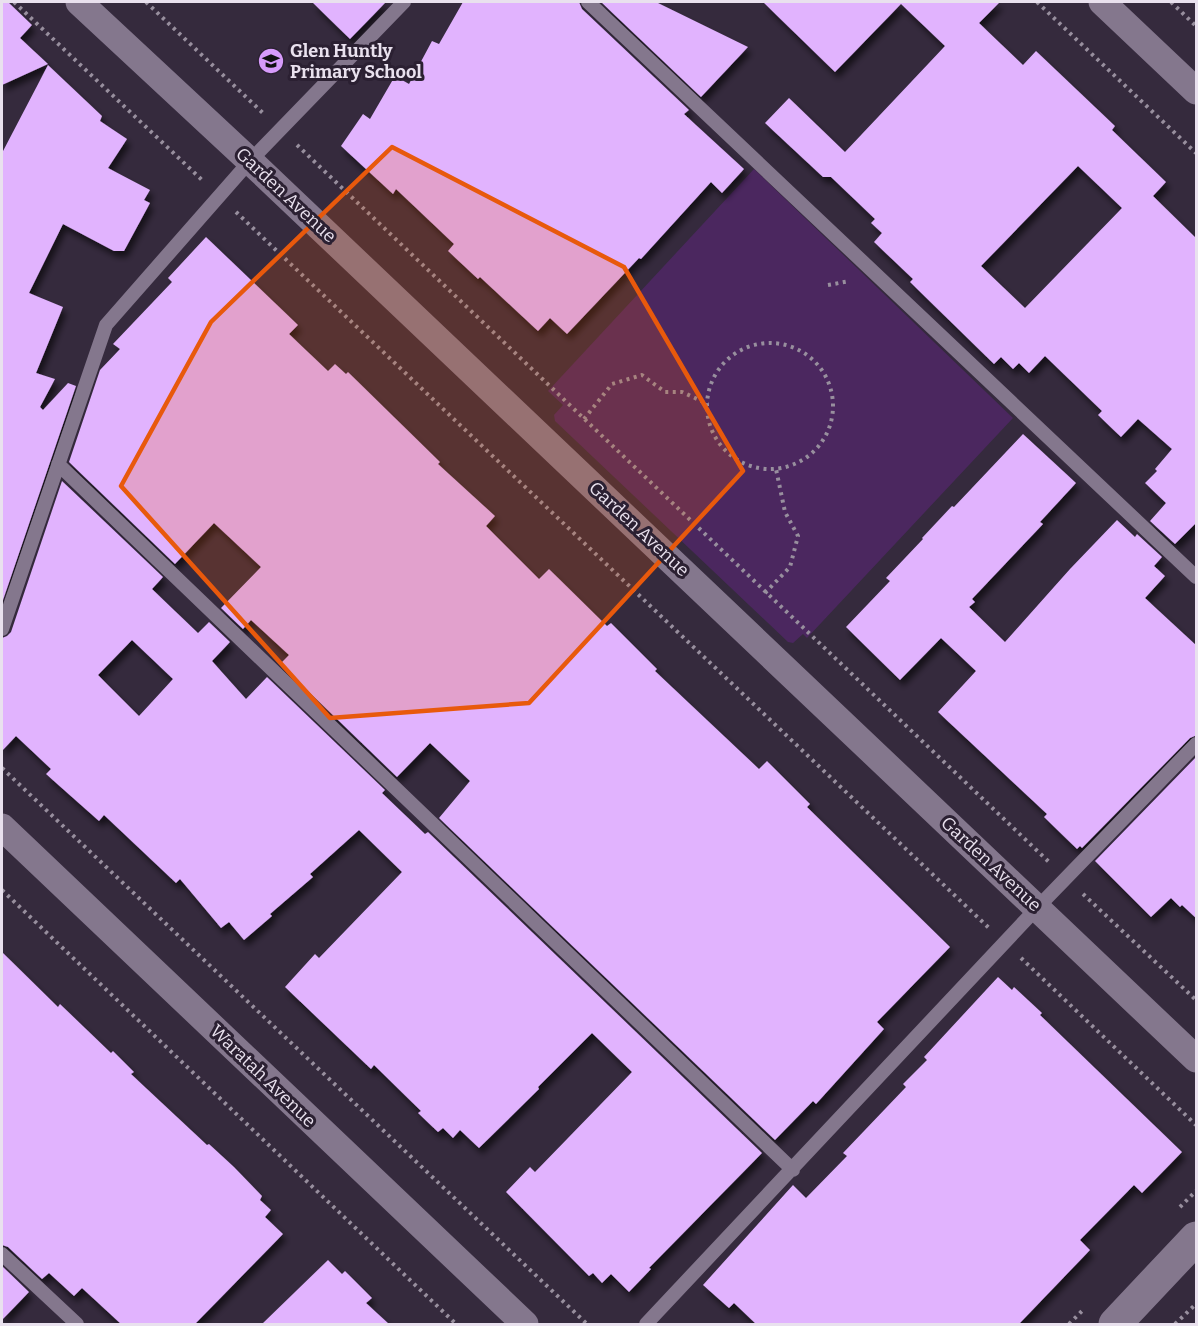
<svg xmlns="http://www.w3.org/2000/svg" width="1198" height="1326" viewBox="0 0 1198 1326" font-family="Bitter,serif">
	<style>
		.green { fill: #4b275f }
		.building { fill: #e1b3fe; fill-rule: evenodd; filter: url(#shadow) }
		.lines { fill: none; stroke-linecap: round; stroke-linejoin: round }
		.path { stroke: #988f9e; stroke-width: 4; stroke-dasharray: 3 4.5; stroke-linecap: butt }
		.service { stroke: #84778d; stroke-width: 14 }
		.minor { stroke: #84778d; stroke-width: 27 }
		.tertiary { stroke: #84778d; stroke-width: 33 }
		.marked { fill: #e8590c; fill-opacity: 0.2; stroke: #e8590c; stroke-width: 4.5; stroke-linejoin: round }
		.labels { text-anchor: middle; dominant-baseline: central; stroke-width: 6; stroke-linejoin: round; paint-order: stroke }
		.poi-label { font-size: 18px; font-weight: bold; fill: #e9e1ee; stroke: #2b2032; text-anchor: start }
		.street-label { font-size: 18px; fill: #e9e1ee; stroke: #2b2032 }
	</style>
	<defs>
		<filter id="shadow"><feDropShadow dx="3.5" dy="6" stdDeviation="3" flood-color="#0009"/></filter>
	</defs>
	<rect width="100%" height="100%" fill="#352a3d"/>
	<!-- green -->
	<path class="green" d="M 754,169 L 1013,418 L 807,638 L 803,634 L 793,643 L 788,642 L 555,421 L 554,415 L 563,405 L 548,391 Z"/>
	<!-- building -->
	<path class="building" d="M 2,2 L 8,2 L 32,25 L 20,38 L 48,64 L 2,85 Z
		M 312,2 L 386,2 L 350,39 Z
		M 463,2 L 579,2 L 582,9 L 689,110 L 684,114 L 744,169 L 722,193 L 711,182 L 641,259 L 639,258 L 567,334 L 550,318 L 538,331 L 480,277 L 478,279 L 448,251 L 454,244 L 396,189 L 393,194 L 341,146 L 363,114 L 370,119 L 395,76 L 409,84 L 432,41 L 439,44 Z
		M 601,2 L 656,2 L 748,47 L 701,97 Z
		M 763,2 L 1000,2 L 979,23 L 1023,65 L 1036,51 L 1115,126 L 1112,130 L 1166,182 L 1153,196 L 1197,239 L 1197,522 L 1175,544 L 1150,521 L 1166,503 L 1145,483 L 1157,471 L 1155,469 L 1172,449 L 1138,419 L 1121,437 L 1098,415 L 1102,411 L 1045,356 L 1029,373 L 1019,363 L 1013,369 L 1001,357 L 994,364 L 910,282 L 913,279 L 874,242 L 882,233 L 871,223 L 875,219 L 831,177 L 823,177 L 765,123 L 789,98 L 845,152 L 945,46 L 901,4 L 835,72 ZM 1078,166 L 1122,208 L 1025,308 L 981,266 Z
		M 48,65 L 102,116 L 100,121 L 127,139 L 108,168 L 150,190 L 144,200 L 150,203 L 124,251 L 114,251 L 63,224 L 29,293 L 63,307 L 36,373 L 55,379 L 40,407 L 43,410 L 68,383 L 76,386 L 2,603 L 2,153 Z
		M 206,237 L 298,325 L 289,334 L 328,371 L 335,364 L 346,374 L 348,372 L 440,462 L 438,464 L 495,516 L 486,526 L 539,579 L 549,569 L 607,626 L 611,623 L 657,669 L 655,671 L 759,769 L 767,761 L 810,804 L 807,807 L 950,947 L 877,1022 L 884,1029 L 816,1104 L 813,1101 L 775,1140 L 439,818 L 470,781 L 430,743 L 397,777 L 280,664 L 289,655 L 251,620 L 243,629 L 221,608 L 261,567 L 214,523 L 175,564 L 69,462 L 100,370 L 120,349 L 113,344 L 172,282 L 168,278 Z
		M 1023,434 L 1076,483 L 1040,522 L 1043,524 L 972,599 L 975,602 L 969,607 L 1005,642 L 1070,569 L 1117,520 L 1135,537 L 1137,534 L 1162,557 L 1154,566 L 1165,576 L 1145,598 L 1197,646 L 1197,735 L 1190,738 L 1082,848 L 1080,846 L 1077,849 L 1044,817 L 1047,814 L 938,712 L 976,671 L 941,638 L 900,680 L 846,627 L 890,581 L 886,578 L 923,539 L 922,538 L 952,506 L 954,507 Z
		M 62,481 L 163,577 L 152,589 L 198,633 L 209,622 L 230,642 L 212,661 L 246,699 L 267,677 L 385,790 L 382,793 L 425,834 L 428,832 L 762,1153 L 649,1268 L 651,1269 L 629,1292 L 611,1274 L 602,1283 L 593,1273 L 589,1276 L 506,1192 L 530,1167 L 535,1172 L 632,1072 L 592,1033 L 538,1087 L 539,1089 L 479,1148 L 460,1130 L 453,1138 L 443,1128 L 438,1132 L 418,1113 L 421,1111 L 374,1065 L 371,1069 L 285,987 L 315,954 L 319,958 L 402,872 L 359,830 L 310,874 L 313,877 L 270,914 L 272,916 L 244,940 L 229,922 L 221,928 L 180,879 L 176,883 L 104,815 L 99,821 L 46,774 L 51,769 L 16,736 L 2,751 L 2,638 L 7,636 L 11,632 ZM 132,640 L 173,679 L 139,716 L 98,675 Z
		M 1197,756 L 1197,919 L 1182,905 L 1180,907 L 1171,898 L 1151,917 L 1095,861 Z
		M 2,952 L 58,1007 L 60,1004 L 111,1053 L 113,1051 L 134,1072 L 131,1074 L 207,1145 L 209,1144 L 234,1167 L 262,1196 L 260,1200 L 271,1210 L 265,1217 L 283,1234 L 195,1324 L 121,1324 L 82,1288 L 74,1296 L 49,1273 L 42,1279 L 8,1247 L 2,1245 Z
		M 998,977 L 1012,990 L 1014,987 L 1042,1013 L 1040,1015 L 1182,1152 L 1142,1193 L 1134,1185 L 1080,1240 L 1090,1250 L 1019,1324 L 756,1324 L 734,1303 L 729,1308 L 703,1285 L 793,1185 L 806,1198 L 847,1156 L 843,1153 L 906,1087 L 903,1084 L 927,1060 L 924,1057 Z
		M 328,1260 L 342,1274 L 345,1271 L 372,1298 L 366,1303 L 389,1324 L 262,1324 Z
		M 2,1266 L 29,1292 L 2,1320 Z"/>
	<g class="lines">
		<!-- path -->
		<path class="path" d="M 14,2 L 202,180
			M 146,2 L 265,115
			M 1037,2 L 1196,153
			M 1171,2 L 1196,26
			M 297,145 L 1049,862
			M 236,212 L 989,928
			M 828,285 L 850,281
			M707 406a63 63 0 1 1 126 0a63 63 0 1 1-126 0Z
			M 584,419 L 612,384 L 642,375 L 665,392 L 682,392 L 708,404
			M 765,593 L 790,567 L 798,536 L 785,512 L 776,469
			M 2,768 L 587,1324
			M 2,890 L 456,1324
			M 1083,894 L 1196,1000
			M 1021,958 L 1196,1125
			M 1180,1207 L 1196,1191
			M 1069,1324 L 1084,1309
			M 1175,1324 L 1196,1304"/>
		<!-- service -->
		<path class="service" d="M 588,2 L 1196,577
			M 58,464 L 793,1170
			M 2,629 L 106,325 L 250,161 L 404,2
			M 2,1254 L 77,1324
			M 646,1324 L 1037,908 L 1196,744"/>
		<!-- minor -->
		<path class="minor" d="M 79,2 L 250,161 L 1196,1059
			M 1102,2 L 1196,91
			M 2,827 L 525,1324"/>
		<!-- tertiary -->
		<path class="tertiary" d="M 1115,1324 L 1196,1238"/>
	</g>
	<!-- marked area -->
	<path class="marked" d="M 392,147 L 624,267 L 743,471 L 529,703 L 330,718 L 121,486 L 211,322 Z"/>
	<!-- icons -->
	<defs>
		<g id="school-disc" transform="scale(1.35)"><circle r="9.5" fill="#d69bfa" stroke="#2b2032"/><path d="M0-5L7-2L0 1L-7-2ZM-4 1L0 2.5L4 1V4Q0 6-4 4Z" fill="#111"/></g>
	</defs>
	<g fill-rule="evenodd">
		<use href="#school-disc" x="271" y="61"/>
	</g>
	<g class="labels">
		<!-- poi labels -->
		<g class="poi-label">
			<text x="290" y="51">Glen Huntly<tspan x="290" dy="21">Primary School</tspan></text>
		</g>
		<!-- street labels -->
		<g class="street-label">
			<text transform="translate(286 195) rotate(43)">Garden Avenue</text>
			<text transform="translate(639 529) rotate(43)">Garden Avenue</text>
			<text transform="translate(991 864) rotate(43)">Garden Avenue</text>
			<text transform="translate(263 1076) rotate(44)">Waratah Avenue</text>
		</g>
	</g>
	<!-- border -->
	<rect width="1198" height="1326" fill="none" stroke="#e9e1ee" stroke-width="6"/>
</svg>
